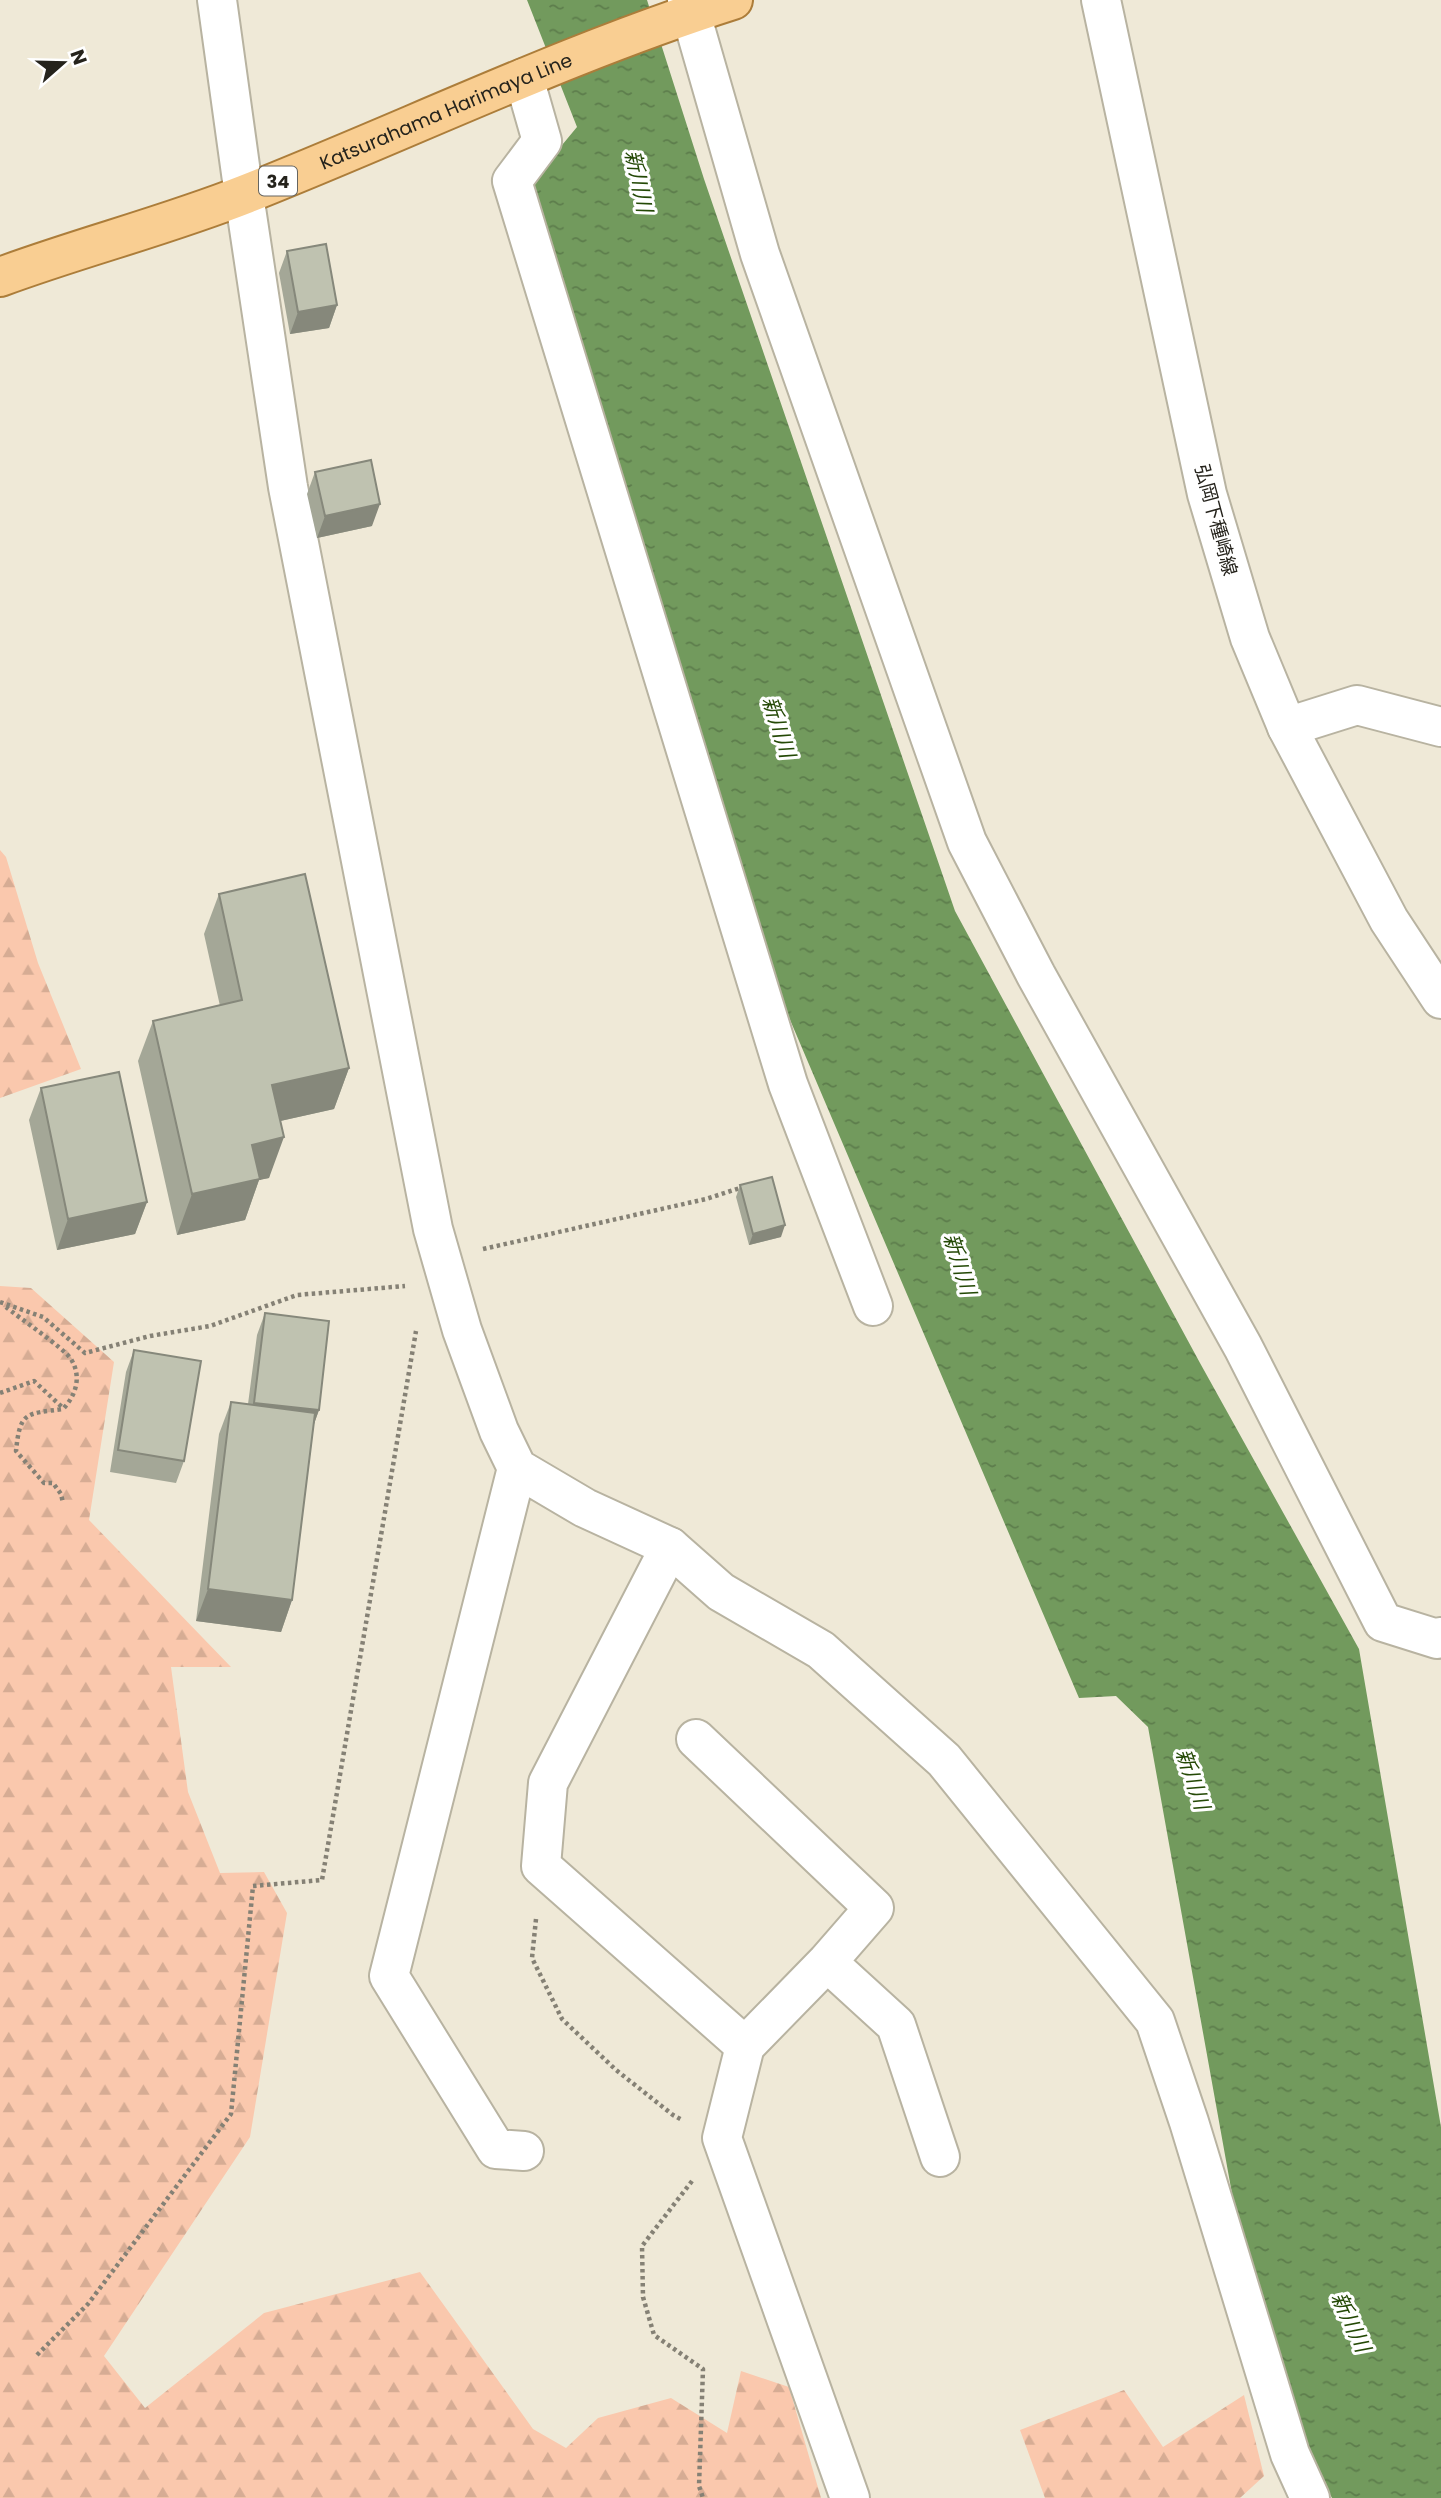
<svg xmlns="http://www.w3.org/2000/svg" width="1441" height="2498" viewBox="0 0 1441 2498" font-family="Poppins,'Noto Sans JP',sans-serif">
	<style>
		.forest { fill: url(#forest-firs) }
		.water { fill: url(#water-ripples) }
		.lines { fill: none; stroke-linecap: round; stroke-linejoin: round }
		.minor-casing { stroke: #b8b3a1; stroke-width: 42 }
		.tertiary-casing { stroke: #b8b3a1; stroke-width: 42 }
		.secondary-casing { stroke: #b8b3a1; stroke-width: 42 }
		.primary-casing { stroke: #ac7d3a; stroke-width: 42 }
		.path { stroke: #858175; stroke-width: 4.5; stroke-dasharray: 3.5 3.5; stroke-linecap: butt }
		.minor { stroke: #fff; stroke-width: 38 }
		.tertiary { stroke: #fff; stroke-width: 38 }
		.secondary { stroke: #fff; stroke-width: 38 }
		.primary { stroke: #f9ce92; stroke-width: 38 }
		.wall { fill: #a4a797 }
		.shaded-wall { fill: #86887b }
		.building { fill: #bfc2b0; stroke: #86887b; stroke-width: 2 }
		.labels { text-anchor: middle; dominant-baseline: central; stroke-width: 6; stroke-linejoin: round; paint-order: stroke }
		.shield { fill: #fff; stroke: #666560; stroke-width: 2 }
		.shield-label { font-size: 18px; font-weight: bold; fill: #25231c }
		.street-label { font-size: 19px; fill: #25231c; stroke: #fff }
		.water-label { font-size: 21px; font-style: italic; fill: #244906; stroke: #fff }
	</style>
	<defs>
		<pattern id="forest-firs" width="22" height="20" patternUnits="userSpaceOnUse" patternTransform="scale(1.75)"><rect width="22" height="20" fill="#fac8ad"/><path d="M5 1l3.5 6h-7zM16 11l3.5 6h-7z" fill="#d6ac94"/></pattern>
		<pattern id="water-ripples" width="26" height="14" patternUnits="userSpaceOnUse" patternTransform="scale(1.75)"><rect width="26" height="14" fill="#729a5d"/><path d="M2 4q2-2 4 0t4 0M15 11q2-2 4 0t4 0" fill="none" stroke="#5d7d4c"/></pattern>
	</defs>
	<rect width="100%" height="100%" fill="#efe9d7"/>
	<!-- forest -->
	<path class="forest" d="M 0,850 L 6,857 L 38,963 L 81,1069 L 0,1098 Z
		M 0,1286 L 31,1288 L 114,1362 L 89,1520 L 231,1667 L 171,1667 L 188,1792 L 220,1873 L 264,1872 L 287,1913 L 250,2137 L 104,2356 L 145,2408 L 264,2313 L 420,2272 L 533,2429 L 566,2448 L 598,2418 L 671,2398 L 727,2433 L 741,2371 L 789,2387 L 821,2498 L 0,2498 Z
		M 1124,2390 L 1163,2447 L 1244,2395 L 1264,2476 L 1240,2498 L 1045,2498 L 1020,2430 Z"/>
	<!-- water -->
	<path class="water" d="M 527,0 L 647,0 L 704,179 L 955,911 L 1200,1363 L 1359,1649 L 1441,2127 L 1441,2498 L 1332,2498 L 1309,2454 L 1236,2216 L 1148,1727 L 1116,1696 L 1079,1698 L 782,1001 L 533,180 L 577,127 Z"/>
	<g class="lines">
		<!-- minor casing -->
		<g class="minor-casing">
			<path id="minor" d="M 217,0 L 244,195 L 288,487 L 433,1229 L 462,1330 L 499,1431 L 517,1468 L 585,1508 L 670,1547 L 721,1592 L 821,1650 L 944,1760 L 1155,2021 L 1189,2122 L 1290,2454 L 1310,2498
				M 687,0 L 760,254 L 967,842 L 1036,975 L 1243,1347 L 1383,1622 L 1437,1639 L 1441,1637
				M 524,78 L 542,141 L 512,181 L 788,1084 L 873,1306
				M 1287,727 L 1357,705 L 1441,727
				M 517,1468 L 389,1976 L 496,2149 L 524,2151
				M 696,1739 L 874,1908 L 827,1962 L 745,2046 L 722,2138 L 850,2498
				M 827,1962 L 896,2025 L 940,2157"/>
		</g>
		<!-- tertiary casing -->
		<g class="tertiary-casing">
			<path id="tertiary" d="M 670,1547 L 548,1783 L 541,1866 L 745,2046"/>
		</g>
		<!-- secondary casing -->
		<g class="secondary-casing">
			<path id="secondary" d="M 1101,0 L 1207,494 L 1250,638 L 1287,727 L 1389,920 L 1441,999"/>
		</g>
		<!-- primary casing -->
		<g class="primary-casing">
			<g id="primary">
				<path id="s1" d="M 0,277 C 81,247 165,226 246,194 C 408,130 566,53 733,0"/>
			</g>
		</g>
		<!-- path -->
		<path class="path" d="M 483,1249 L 706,1199 L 743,1187
			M 0,1302 L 43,1317 L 85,1353 L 150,1336 L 210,1326 L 297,1295 L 405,1286
			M 6,1307 C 18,1317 65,1349 71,1359 C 82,1377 76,1395 63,1409 C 26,1414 20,1411 16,1451 L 44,1483 L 53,1483 L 61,1494 L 63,1503
			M 0,1393 L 34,1381 L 63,1408
			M 536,1919 L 532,1958 L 562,2019 L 616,2070 L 673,2115 L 682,2120
			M 692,2181 L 642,2246 L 643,2297 L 654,2335 L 703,2369 L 699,2486 L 703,2498
			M 37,2355 L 88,2304 L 231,2114 L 253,1886 L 322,1880 L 416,1331"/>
		<!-- minor -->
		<use href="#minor" class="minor"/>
		<!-- tertiary -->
		<use href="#tertiary" class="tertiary"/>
		<!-- secondary -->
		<use href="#secondary" class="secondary"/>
		<!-- primary -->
		<use href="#primary" class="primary"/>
	</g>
	<!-- wall -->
	<path class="wall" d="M 287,251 L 337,305 L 329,328 L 290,334 L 279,273 Z
		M 315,472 L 372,526 L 317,538 L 307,494 Z
		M 219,894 L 349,1068 L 334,1109 L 280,1121 L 269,1178 L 259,1180 L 245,1220 L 177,1235 L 138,1061 L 153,1021 L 220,1006 L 204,934 Z
		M 41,1088 L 147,1202 L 135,1234 L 57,1250 L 29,1120 Z
		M 740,1185 L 781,1237 L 749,1245 L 736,1197 Z
		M 265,1313 L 319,1410 L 314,1424 L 292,1600 L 281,1632 L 196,1621 L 219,1434 L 231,1402 L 248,1404 L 257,1335 Z
		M 134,1350 L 184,1461 L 176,1483 L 110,1472 L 126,1372 Z"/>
	<!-- shaded-wall -->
	<path class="shaded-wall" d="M 337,305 L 329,328 L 290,334 L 298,312 Z
		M 380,504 L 372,526 L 317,538 L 325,516 Z
		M 349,1068 L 334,1109 L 258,1126 L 272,1085 Z
		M 284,1137 L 269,1178 L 259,1180 L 245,1220 L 177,1235 L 192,1194 L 252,1145 Z
		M 147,1202 L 135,1234 L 57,1250 L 68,1219 Z
		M 785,1225 L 781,1237 L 749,1245 L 753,1234 Z
		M 254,1403 L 319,1410 L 311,1432 L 246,1425 Z
		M 208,1589 L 292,1600 L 281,1632 L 196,1621 Z"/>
	<!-- building -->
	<path class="building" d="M 326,244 L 337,305 L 298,312 L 287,251 Z
		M 371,460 L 380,504 L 325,516 L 315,472 Z
		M 305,874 L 349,1068 L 272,1085 L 284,1137 L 252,1145 L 260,1179 L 192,1194 L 153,1021 L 242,1000 L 219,894 Z
		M 119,1072 L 147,1202 L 68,1219 L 41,1088 Z
		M 772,1177 L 785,1225 L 753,1234 L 740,1185 Z
		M 265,1313 L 329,1321 L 319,1410 L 254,1403 Z
		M 134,1350 L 201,1361 L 184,1461 L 118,1450 Z
		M 231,1402 L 315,1413 L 292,1600 L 208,1589 Z"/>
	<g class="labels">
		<!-- shield labels -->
		<rect class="shield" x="259" y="166.5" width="38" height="29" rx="5"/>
		<g class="shield-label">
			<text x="278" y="181">34</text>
		</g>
		<!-- street labels -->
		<g class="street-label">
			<text stroke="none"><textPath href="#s1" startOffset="476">Katsurahama Harimaya Line</textPath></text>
			<text transform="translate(1216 520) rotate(75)">弘岡下種崎線</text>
		</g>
		<!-- water labels -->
		<g class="water-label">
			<text transform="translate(639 181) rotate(78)">新川川</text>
			<text transform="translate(779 727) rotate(72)">新川川</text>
			<text transform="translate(960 1264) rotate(73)">新川川</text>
			<text transform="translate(1193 1779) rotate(71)">新川川</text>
			<text transform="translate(1351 2322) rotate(65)">新川川</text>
		</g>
	</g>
	<!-- north arrow -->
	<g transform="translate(63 63) rotate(70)" stroke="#ffffff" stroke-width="5" paint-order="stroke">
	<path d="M0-5L12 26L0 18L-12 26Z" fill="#25231c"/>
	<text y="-10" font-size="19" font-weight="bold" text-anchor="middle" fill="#25231c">N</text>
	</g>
</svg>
